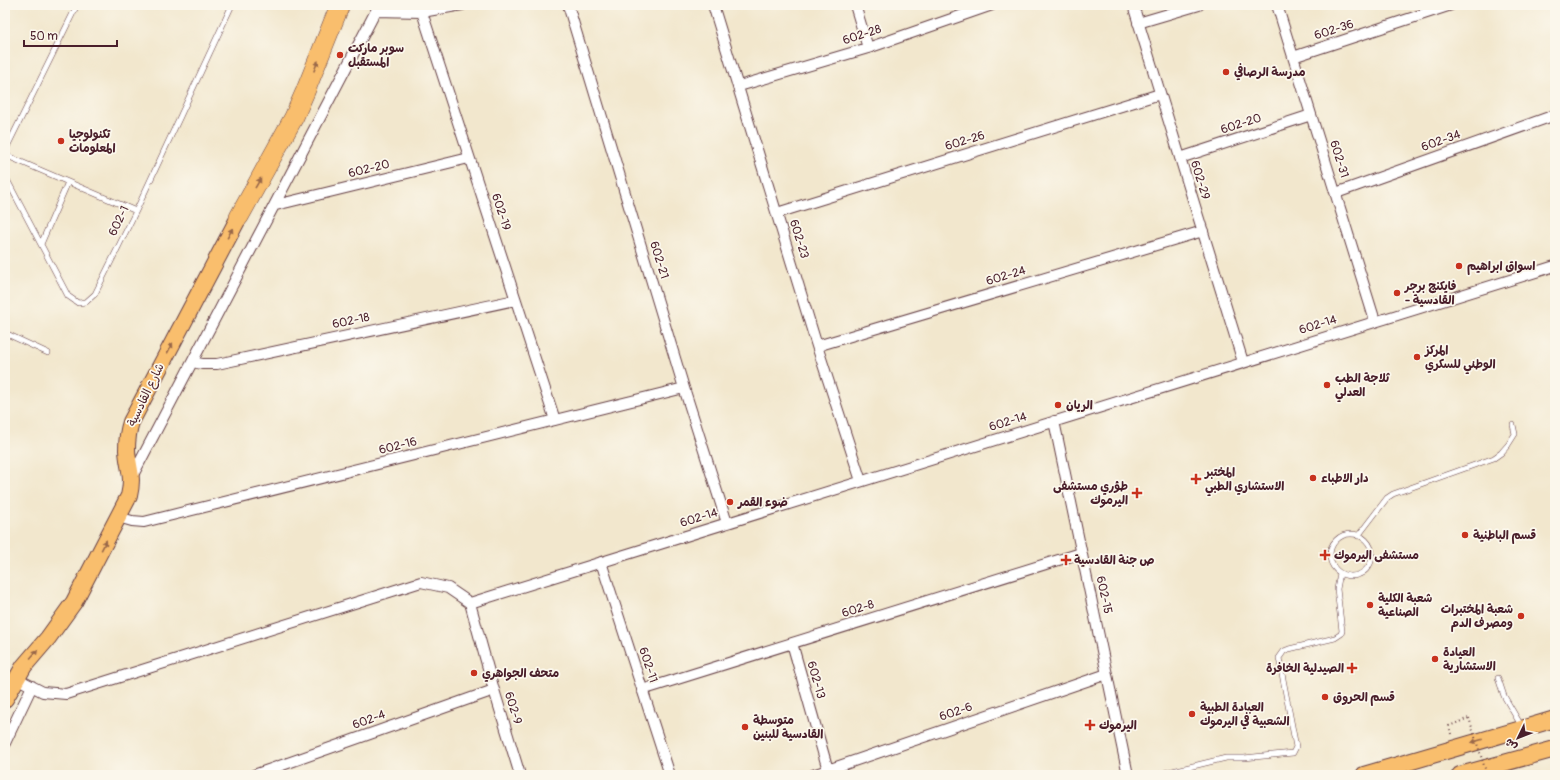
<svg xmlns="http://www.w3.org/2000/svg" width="1560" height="780" viewBox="0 0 1560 780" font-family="Pangolin,'Playpen Sans Arabic',sans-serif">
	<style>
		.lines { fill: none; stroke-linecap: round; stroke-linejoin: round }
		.service-casing { stroke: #633d43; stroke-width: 6 }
		.minor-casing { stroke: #633d43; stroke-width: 12 }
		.primary-casing { stroke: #633d43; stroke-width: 18 }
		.motorway-casing { stroke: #633d43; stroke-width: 20 }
		.path { stroke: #633d43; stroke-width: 2; stroke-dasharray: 1 3; stroke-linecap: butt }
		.service { stroke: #fff; stroke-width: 5 }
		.minor { stroke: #fff; stroke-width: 10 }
		.primary { stroke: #f9be6d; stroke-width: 16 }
		.motorway { stroke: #f9be6d; stroke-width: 19 }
		.path-bridge { stroke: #633d43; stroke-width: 2; stroke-dasharray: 1 3; stroke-linecap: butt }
		.oneway { fill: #996749 }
		.poi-dot { fill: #c8321e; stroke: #fbf7ec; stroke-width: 1.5 }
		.labels { text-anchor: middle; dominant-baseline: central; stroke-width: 3.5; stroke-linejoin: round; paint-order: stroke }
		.street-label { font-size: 12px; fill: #4a1f2b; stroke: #fbf7ec }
		.poi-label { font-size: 12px; font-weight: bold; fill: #4a1f2b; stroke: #fbf7ec; text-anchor: start }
	</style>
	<rect width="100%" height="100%" fill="#fbf7ec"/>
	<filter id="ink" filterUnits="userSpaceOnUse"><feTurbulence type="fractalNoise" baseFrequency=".025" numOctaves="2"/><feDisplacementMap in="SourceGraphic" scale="8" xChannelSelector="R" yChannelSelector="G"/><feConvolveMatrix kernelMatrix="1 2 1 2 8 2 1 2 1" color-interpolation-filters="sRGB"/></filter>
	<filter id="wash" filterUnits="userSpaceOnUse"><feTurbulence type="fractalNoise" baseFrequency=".012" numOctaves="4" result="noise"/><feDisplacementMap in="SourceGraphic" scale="16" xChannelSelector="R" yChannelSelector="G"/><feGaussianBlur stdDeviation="0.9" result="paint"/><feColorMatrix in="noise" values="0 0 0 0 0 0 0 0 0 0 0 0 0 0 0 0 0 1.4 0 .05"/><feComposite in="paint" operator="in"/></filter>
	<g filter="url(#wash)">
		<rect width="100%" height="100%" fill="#f2e7cd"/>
	</g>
	<g filter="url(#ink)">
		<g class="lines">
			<!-- service casing -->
			<g class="service-casing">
				<path id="service" d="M 5,151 L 77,5
					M 5,155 L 136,211
					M 5,176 L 68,296 L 78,303 L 86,302 L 95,294 L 136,211 L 232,5
					M 41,244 L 68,182
					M 5,333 L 48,353
					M1330 555a21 21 0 1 1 42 0a21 21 0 1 1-42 0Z
					M 1358,536 L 1387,498 L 1393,494 L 1494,458 L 1501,453 L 1508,445 L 1515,434 L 1513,425
					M 1498,678 L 1504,696 L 1522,727
					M 1156,775 L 1226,758 L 1244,758 L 1293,753 L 1296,747 L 1279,658 L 1284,651 L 1289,649 L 1335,638 L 1341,634 L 1342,631 L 1337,589 L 1340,573"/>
			</g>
			<!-- minor casing -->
			<g class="minor-casing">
				<path id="minor" d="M 568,5 L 684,388 L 727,523
					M 713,5 L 817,346 L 861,481
					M 855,5 L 868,48
					M 1133,5 L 1243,362
					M 1277,5 L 1375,321
					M 376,11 L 422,12 L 462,5
					M 422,12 L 555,420
					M 1138,23 L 1199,5
					M 1293,57 L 1451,5
					M 739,86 L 868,48 L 992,5
					M 1180,158 L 1311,115
					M 1336,193 L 1555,115
					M 276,205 L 469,158
					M 777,213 L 1160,94
					M 817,346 L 1203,231
					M 193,362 L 202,364 L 217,364 L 515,300
					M 1054,421 L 1128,775
					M 132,477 L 379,5
					M 118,517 L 132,521 L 144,522 L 684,388
					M 601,562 L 670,775
					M 470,603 L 1555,266
					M 470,603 L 494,690 L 520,775
					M 792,643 L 828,770
					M 16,678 L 43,692 L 66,694 L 421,582 L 448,588 L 470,603
					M 642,690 L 1081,553
					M 5,743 L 32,686
					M 254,775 L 494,690
					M 813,775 L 1107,674"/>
			</g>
			<!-- primary casing -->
			<g class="primary-casing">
				<path id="primary" d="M 5,699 L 24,666 L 48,638 L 74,602 L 129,496 C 134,475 128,469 127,450 C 127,440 128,431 131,422 L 239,217
					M 1364,775 L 1555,719
					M 1460,775 L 1555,749"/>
			</g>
			<!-- motorway casing -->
			<g class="motorway-casing">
				<path id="motorway" d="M 239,217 L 294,117 L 305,92 L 340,5"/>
			</g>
			<!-- path -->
			<path class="path" d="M 1451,734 L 1449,726 L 1469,718"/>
			<!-- service -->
			<use href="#service" class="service"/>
			<!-- minor -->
			<use href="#minor" class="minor"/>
			<!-- primary -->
			<use href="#primary" class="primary"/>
			<!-- motorway -->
			<use href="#motorway" class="motorway"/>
			<!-- path-bridge -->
			<path class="path-bridge" d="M 1469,718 L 1487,775"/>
		</g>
		<!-- one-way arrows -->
		<defs><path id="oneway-solid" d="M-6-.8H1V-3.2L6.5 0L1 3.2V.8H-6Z"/></defs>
		<g class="oneway">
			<use href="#oneway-solid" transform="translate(316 66) rotate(-68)"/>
			<use href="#oneway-solid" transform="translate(258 183) rotate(-60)"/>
			<use href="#oneway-solid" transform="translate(230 233) rotate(-62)"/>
			<use href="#oneway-solid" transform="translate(170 348) rotate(-62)"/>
			<use href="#oneway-solid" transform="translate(104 545) rotate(-63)"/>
			<use href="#oneway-solid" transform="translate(34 654) rotate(-50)"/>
			<use href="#oneway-solid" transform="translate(1477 741) rotate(163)"/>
		</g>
	</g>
	<!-- markers -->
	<g class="poi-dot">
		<circle cx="340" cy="55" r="4"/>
		<circle cx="1226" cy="72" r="4"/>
		<circle cx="61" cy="141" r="4"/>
		<circle cx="1459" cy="266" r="4"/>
		<circle cx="1397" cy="293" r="4"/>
		<circle cx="1417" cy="357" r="4"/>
		<circle cx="1327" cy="385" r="4"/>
		<circle cx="1058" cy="405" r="4"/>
		<circle cx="1313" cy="478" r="4"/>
		<path d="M1194 473h4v4h4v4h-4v4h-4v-4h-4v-4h4z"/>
		<path d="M1135 487h4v4h4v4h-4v4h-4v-4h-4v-4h4z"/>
		<circle cx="730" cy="502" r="4"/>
		<circle cx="1465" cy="535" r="4"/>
		<path d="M1323 549h4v4h4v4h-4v4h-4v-4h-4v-4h4z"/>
		<path d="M1064 554h4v4h4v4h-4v4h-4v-4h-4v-4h4z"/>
		<circle cx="1370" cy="605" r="4"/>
		<circle cx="1521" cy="616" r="4"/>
		<circle cx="1435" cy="659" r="4"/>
		<path d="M1350 662h4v4h4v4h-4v4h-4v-4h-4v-4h4z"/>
		<circle cx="474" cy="673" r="4"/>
		<circle cx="1325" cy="697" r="4"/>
		<circle cx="1192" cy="714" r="4"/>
		<path d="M1088 719h4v4h4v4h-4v4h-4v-4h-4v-4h4z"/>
		<circle cx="745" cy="727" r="4"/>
	</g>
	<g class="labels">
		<!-- street labels -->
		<g class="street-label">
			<text transform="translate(1334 30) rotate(-18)">602-36</text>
			<text transform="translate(862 35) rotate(-18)">602-28</text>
			<text transform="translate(1241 124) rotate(-18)">602-20</text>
			<text transform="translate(965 141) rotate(-17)">602-26</text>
			<text transform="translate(1441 141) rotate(-20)">602-34</text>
			<text transform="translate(1339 159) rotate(73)">602-31</text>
			<text transform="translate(369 169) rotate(-14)">602-20</text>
			<text transform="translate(1200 180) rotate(73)">602-29</text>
			<text transform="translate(501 212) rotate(72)">602-19</text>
			<text transform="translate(119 221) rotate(-64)">602-1</text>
			<text transform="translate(799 239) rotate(73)">602-23</text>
			<text transform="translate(659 260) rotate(73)">602-21</text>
			<text transform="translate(1006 276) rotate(-17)">602-24</text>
			<text transform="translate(351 321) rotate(-12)">602-18</text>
			<text transform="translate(1318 325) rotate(-17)">602-14</text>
			<text transform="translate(146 395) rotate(-64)">شارع القادسية</text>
			<text transform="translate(1008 422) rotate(-17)">602-14</text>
			<text transform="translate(398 446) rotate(-14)">602-16</text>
			<text transform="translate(699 518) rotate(-17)">602-14</text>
			<text transform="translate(1104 595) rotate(78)">602-15</text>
			<text transform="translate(858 609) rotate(-17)">602-8</text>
			<text transform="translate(648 665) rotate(72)">602-11</text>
			<text transform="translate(816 680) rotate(74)">602-13</text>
			<text transform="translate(513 708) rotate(73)">602-9</text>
			<text transform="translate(956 712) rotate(-19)">602-6</text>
			<text transform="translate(369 720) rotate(-20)">602-4</text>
		</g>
		<!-- poi labels -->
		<g class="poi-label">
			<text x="348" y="48">سوبر ماركت<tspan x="348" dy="14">المستقبل</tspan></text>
			<text x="1234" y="72">مدرسة الرصافي</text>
			<text x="69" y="134">تكنولوجيا<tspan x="69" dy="14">المعلومات</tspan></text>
			<text x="1467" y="266">اسواق ابراهيم</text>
			<text x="1405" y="286">فايكنج برجر<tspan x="1405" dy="14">- القادسية</tspan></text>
			<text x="1425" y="350">المركز<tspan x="1425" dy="14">الوطني للسكري</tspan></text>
			<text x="1335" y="378">ثلاجة الطب<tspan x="1335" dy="14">العدلي</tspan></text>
			<text x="1066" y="405">الريان</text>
			<text x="1205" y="472">المختبر<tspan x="1205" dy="14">الاستشاري الطبي</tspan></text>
			<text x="1321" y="478">دار الاطباء</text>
			<text x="1128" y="486" text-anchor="end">طؤري مستشفى<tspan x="1128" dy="14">اليرموك</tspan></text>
			<text x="738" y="502">ضوء القمر</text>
			<text x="1473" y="535">قسم الباطنية</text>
			<text x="1334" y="555">مستشفى اليرموك</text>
			<text x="1074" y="560">ص جنة القادسية</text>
			<text x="1378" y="598">شعبة الكلية<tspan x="1378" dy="14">الصناعية</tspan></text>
			<text x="1513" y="609" text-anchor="end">شعبة المختبرات<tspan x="1513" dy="14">ومصرف الدم</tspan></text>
			<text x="1443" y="652">العيادة<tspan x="1443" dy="14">الاستشارية</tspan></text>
			<text x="1344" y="668" text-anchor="end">الصيدلية الخافرة</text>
			<text x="482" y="673">متحف الجواهري</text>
			<text x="1333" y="697">قسم الحروق</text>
			<text x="1200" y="707">العيادة الطبية<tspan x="1200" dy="14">الشعبية في اليرموك</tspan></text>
			<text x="753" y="720">متوسطة<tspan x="753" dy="14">القادسية للبنين</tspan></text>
			<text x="1099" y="725">اليرموك</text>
		</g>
	</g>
	<!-- margin -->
	<rect width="1560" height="780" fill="none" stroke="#fbf7ec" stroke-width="20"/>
	<!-- north arrow -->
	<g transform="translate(1518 738) rotate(227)" stroke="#fbf7ec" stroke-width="3" paint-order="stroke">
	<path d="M0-3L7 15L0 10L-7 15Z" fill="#4a1f2b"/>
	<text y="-6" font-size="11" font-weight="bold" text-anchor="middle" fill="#4a1f2b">ش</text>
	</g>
	<!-- scale -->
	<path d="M24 40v6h93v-6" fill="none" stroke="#4a1f2b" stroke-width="2"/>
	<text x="30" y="40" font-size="12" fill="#4a1f2b" stroke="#fbf7ec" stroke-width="3" paint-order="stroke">50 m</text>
</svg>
